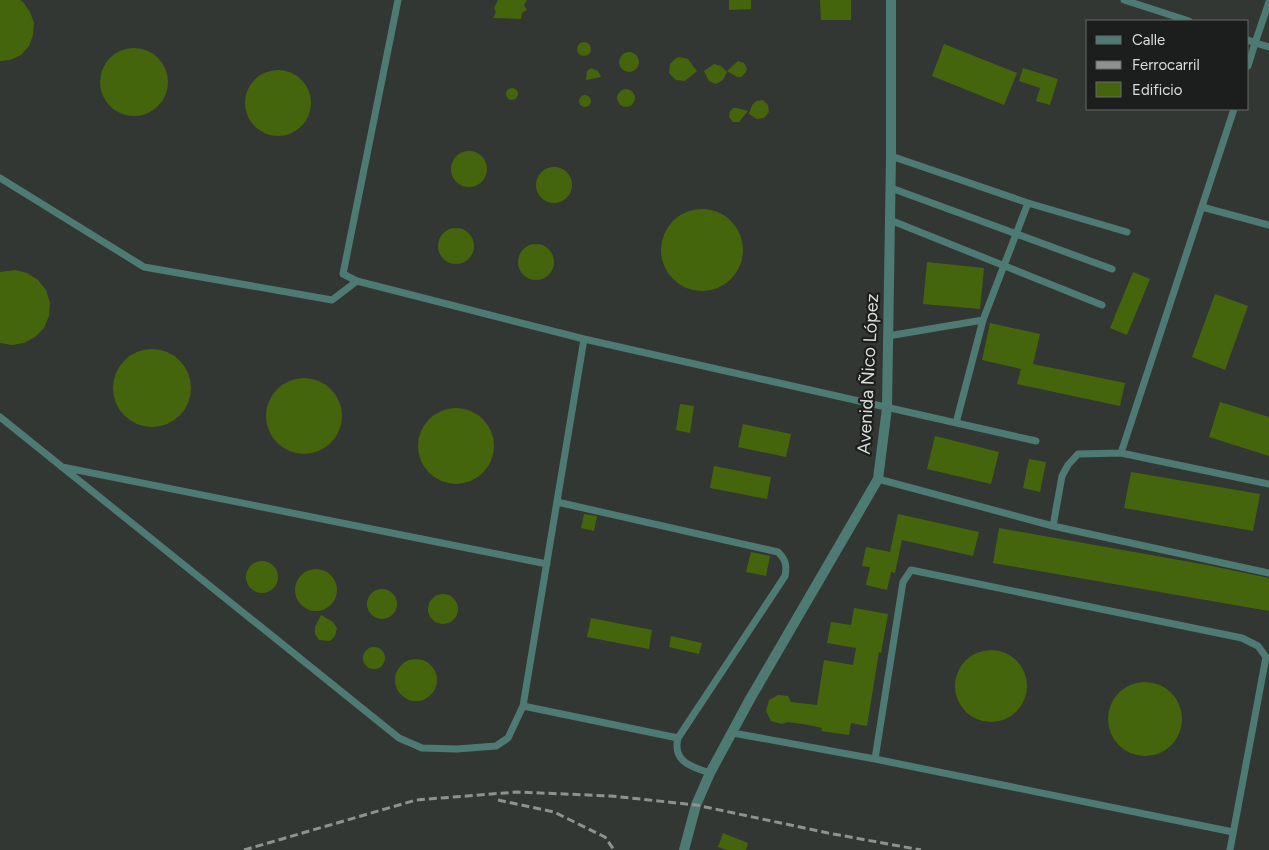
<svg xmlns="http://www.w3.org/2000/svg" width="1269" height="850" viewBox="0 0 1269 850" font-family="Figtree,sans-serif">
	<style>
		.building { fill: #45650d }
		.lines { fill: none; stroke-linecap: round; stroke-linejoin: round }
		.lane { stroke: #4d7b73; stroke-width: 7 }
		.street { stroke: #4d7b73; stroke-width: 10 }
		.rail { stroke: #8e928f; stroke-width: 3; stroke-dasharray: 8 4; stroke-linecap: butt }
		.labels { text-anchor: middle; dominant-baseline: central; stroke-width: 4.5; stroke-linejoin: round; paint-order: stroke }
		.street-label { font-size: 18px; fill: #dadedb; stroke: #1b1e1c }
	</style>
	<rect width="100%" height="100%" fill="#323733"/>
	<!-- building -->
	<path class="building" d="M 0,0 L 20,0 L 23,2 L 30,12 L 34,23 L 33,35 L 29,46 L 21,55 L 10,60 L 0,61 Z
		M 498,0 L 527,0 L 524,5 L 527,10 L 522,13 L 521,19 L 493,18 L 496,12 L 494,8 Z
		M 729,0 L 751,0 L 751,9 L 729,10 Z
		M 820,0 L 851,0 L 851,20 L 821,20 Z
		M577 49a7 7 0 1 1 14 0a7 7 0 1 1-14 0Z
		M 944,44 L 1017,73 L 1004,105 L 932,76 Z
		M100 82a34 34 0 1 1 68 0a34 34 0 1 1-68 0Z
		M619 62a10 10 0 1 1 20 0a10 10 0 1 1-20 0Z
		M 680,57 L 688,59 L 697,71 L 685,81 L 676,80 L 669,73 L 670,64 L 676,58 Z
		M 738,61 L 744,63 L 747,69 L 746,72 L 741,77 L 737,77 L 727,71 Z
		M 714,64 L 721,66 L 727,72 L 723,80 L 716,84 L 709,81 L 704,71 Z
		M 591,68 L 598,71 L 601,77 L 586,80 L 587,71 Z
		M 1023,68 L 1058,79 L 1050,105 L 1036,101 L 1040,88 L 1019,81 Z
		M245 103a33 33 0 1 1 66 0a33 33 0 1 1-66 0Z
		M506 94a6 6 0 1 1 12 0a6 6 0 1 1-12 0Z
		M617 98a9 9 0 1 1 18 0a9 9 0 1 1-18 0Z
		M579 101a6 6 0 1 1 12 0a6 6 0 1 1-12 0Z
		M 763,100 L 768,105 L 769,112 L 764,118 L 757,119 L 749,114 L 752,105 L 756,101 Z
		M 733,108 L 737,108 L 748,111 L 739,122 L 733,122 L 729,117 L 730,111 Z
		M451 169a18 18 0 1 1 36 0a18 18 0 1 1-36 0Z
		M536 185a18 18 0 1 1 36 0a18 18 0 1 1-36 0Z
		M661 250a41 41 0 1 1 82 0a41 41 0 1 1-82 0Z
		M438 246a18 18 0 1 1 36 0a18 18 0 1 1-36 0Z
		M518 262a18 18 0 1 1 36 0a18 18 0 1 1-36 0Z
		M 927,262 L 984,268 L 980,309 L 923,304 Z
		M 15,270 L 27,273 L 38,280 L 46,290 L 50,303 L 49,316 L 44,328 L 35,337 L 24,343 L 12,345 L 0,343 L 0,272 Z
		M 1133,272 L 1150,279 L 1127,335 L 1110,328 Z
		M 1215,294 L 1248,306 L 1225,370 L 1192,357 Z
		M 990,323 L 1040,334 L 1033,364 L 1125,383 L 1120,406 L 1017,384 L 1021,369 L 982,360 Z
		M113 388a39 39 0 1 1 78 0a39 39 0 1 1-78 0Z
		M266 416a38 38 0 1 1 76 0a38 38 0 1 1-76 0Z
		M 1220,402 L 1269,417 L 1269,456 L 1209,437 Z
		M 680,404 L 694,406 L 690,433 L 676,430 Z
		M418 446a38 38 0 1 1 76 0a38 38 0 1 1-76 0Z
		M 743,424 L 791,434 L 786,457 L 738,447 Z
		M 935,436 L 999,452 L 991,484 L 927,469 Z
		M 1029,459 L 1046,462 L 1040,492 L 1023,488 Z
		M 714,466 L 771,477 L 767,499 L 710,488 Z
		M 1131,472 L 1260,494 L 1253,531 L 1124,508 Z
		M 584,514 L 597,516 L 594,531 L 581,528 Z
		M 898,514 L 979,532 L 973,556 L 902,540 L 895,573 L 891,572 L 887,590 L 866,585 L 870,567 L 862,566 L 866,547 L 890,552 Z
		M 999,528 L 1207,565 L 1269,578 L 1269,611 L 993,563 Z
		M 751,552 L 770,556 L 766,576 L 746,572 Z
		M246 577a16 16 0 1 1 32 0a16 16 0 1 1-32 0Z
		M295 590a21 21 0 1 1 42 0a21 21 0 1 1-42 0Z
		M367 604a15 15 0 1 1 30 0a15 15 0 1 1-30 0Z
		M428 609a15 15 0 1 1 30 0a15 15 0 1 1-30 0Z
		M 854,608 L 888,614 L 881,653 L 879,652 L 867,726 L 851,723 L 849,735 L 821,731 L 822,728 L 803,724 L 787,722 L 782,724 L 771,721 L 766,711 L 769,700 L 778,695 L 788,696 L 791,702 L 817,705 L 824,660 L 853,665 L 856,648 L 827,643 L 831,622 L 851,625 Z
		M 321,615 L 333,622 L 337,628 L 335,636 L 330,641 L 319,640 L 315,634 L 315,627 Z
		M 591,618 L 652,630 L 649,649 L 587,637 Z
		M 671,636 L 702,643 L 699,654 L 669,647 Z
		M363 658a11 11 0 1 1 22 0a11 11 0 1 1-22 0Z
		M955 686a36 36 0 1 1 72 0a36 36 0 1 1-72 0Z
		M395 680a21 21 0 1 1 42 0a21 21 0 1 1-42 0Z
		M1108 719a37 37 0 1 1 74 0a37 37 0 1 1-74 0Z
		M 723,833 L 748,843 L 746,850 L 727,850 L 718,847 Z"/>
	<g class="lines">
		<!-- lane -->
		<path class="lane" d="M 398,0 L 343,274 L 357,281 L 584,339 L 1036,441
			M 1124,0 L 1189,21
			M 1248,40 L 1255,43 L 1269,2
			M 1248,66 L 1255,43 L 1269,47
			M 891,156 L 1028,203 L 1127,232
			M 0,178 L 144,267 L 332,300 L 357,281
			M 891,188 L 1112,269
			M 1202,207 L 1269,225
			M 890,220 L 1102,305
			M 888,336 L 983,320
			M 0,417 L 399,738 L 422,748 L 457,749 L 496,746 L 508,738 L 523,706 L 584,339
			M 956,423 L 983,320 L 1028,203
			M 1121,453 L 1234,109
			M 62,467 L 547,564
			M 878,479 L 1053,526 L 1269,573
			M 557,502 L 778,552 C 786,560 787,565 785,576 L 678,738 C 672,762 692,767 710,773
			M 1053,526 L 1062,476 L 1068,465 L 1078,454 L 1121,453 L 1269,484
			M 523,706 L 678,738
			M 733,733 L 875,759 L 1233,832
			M 875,759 L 903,582 L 911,570 L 1242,638 L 1258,646 L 1266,657 L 1230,850"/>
		<!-- street -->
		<path class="street" d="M 684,850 L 696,805 L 710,773 L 750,699 L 878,479 L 887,408 L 891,156 L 891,0"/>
		<!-- rail -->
		<path class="rail" d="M 498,800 L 554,812 L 605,837 L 614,850
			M 244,850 L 416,800 L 517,792 L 611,796 L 696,805 L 828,833 L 921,850"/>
	</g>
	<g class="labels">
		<!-- street labels -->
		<g class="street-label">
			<text transform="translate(868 374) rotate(-87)">Avenida Ñico López</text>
		</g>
	</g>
	<!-- legend -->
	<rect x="1086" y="20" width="162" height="90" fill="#1b1e1c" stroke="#676b68"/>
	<rect x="1096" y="36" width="25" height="8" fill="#4d7b73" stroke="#676b68"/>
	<text x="1132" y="45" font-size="15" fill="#dadedb">Calle</text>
	<rect x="1096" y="61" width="25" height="8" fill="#8e928f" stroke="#676b68"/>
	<text x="1132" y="70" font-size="15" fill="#dadedb">Ferrocarril</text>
	<rect x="1096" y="82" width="25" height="15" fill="#45650d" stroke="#676b68"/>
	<text x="1132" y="95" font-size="15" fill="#dadedb">Edificio</text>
</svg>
